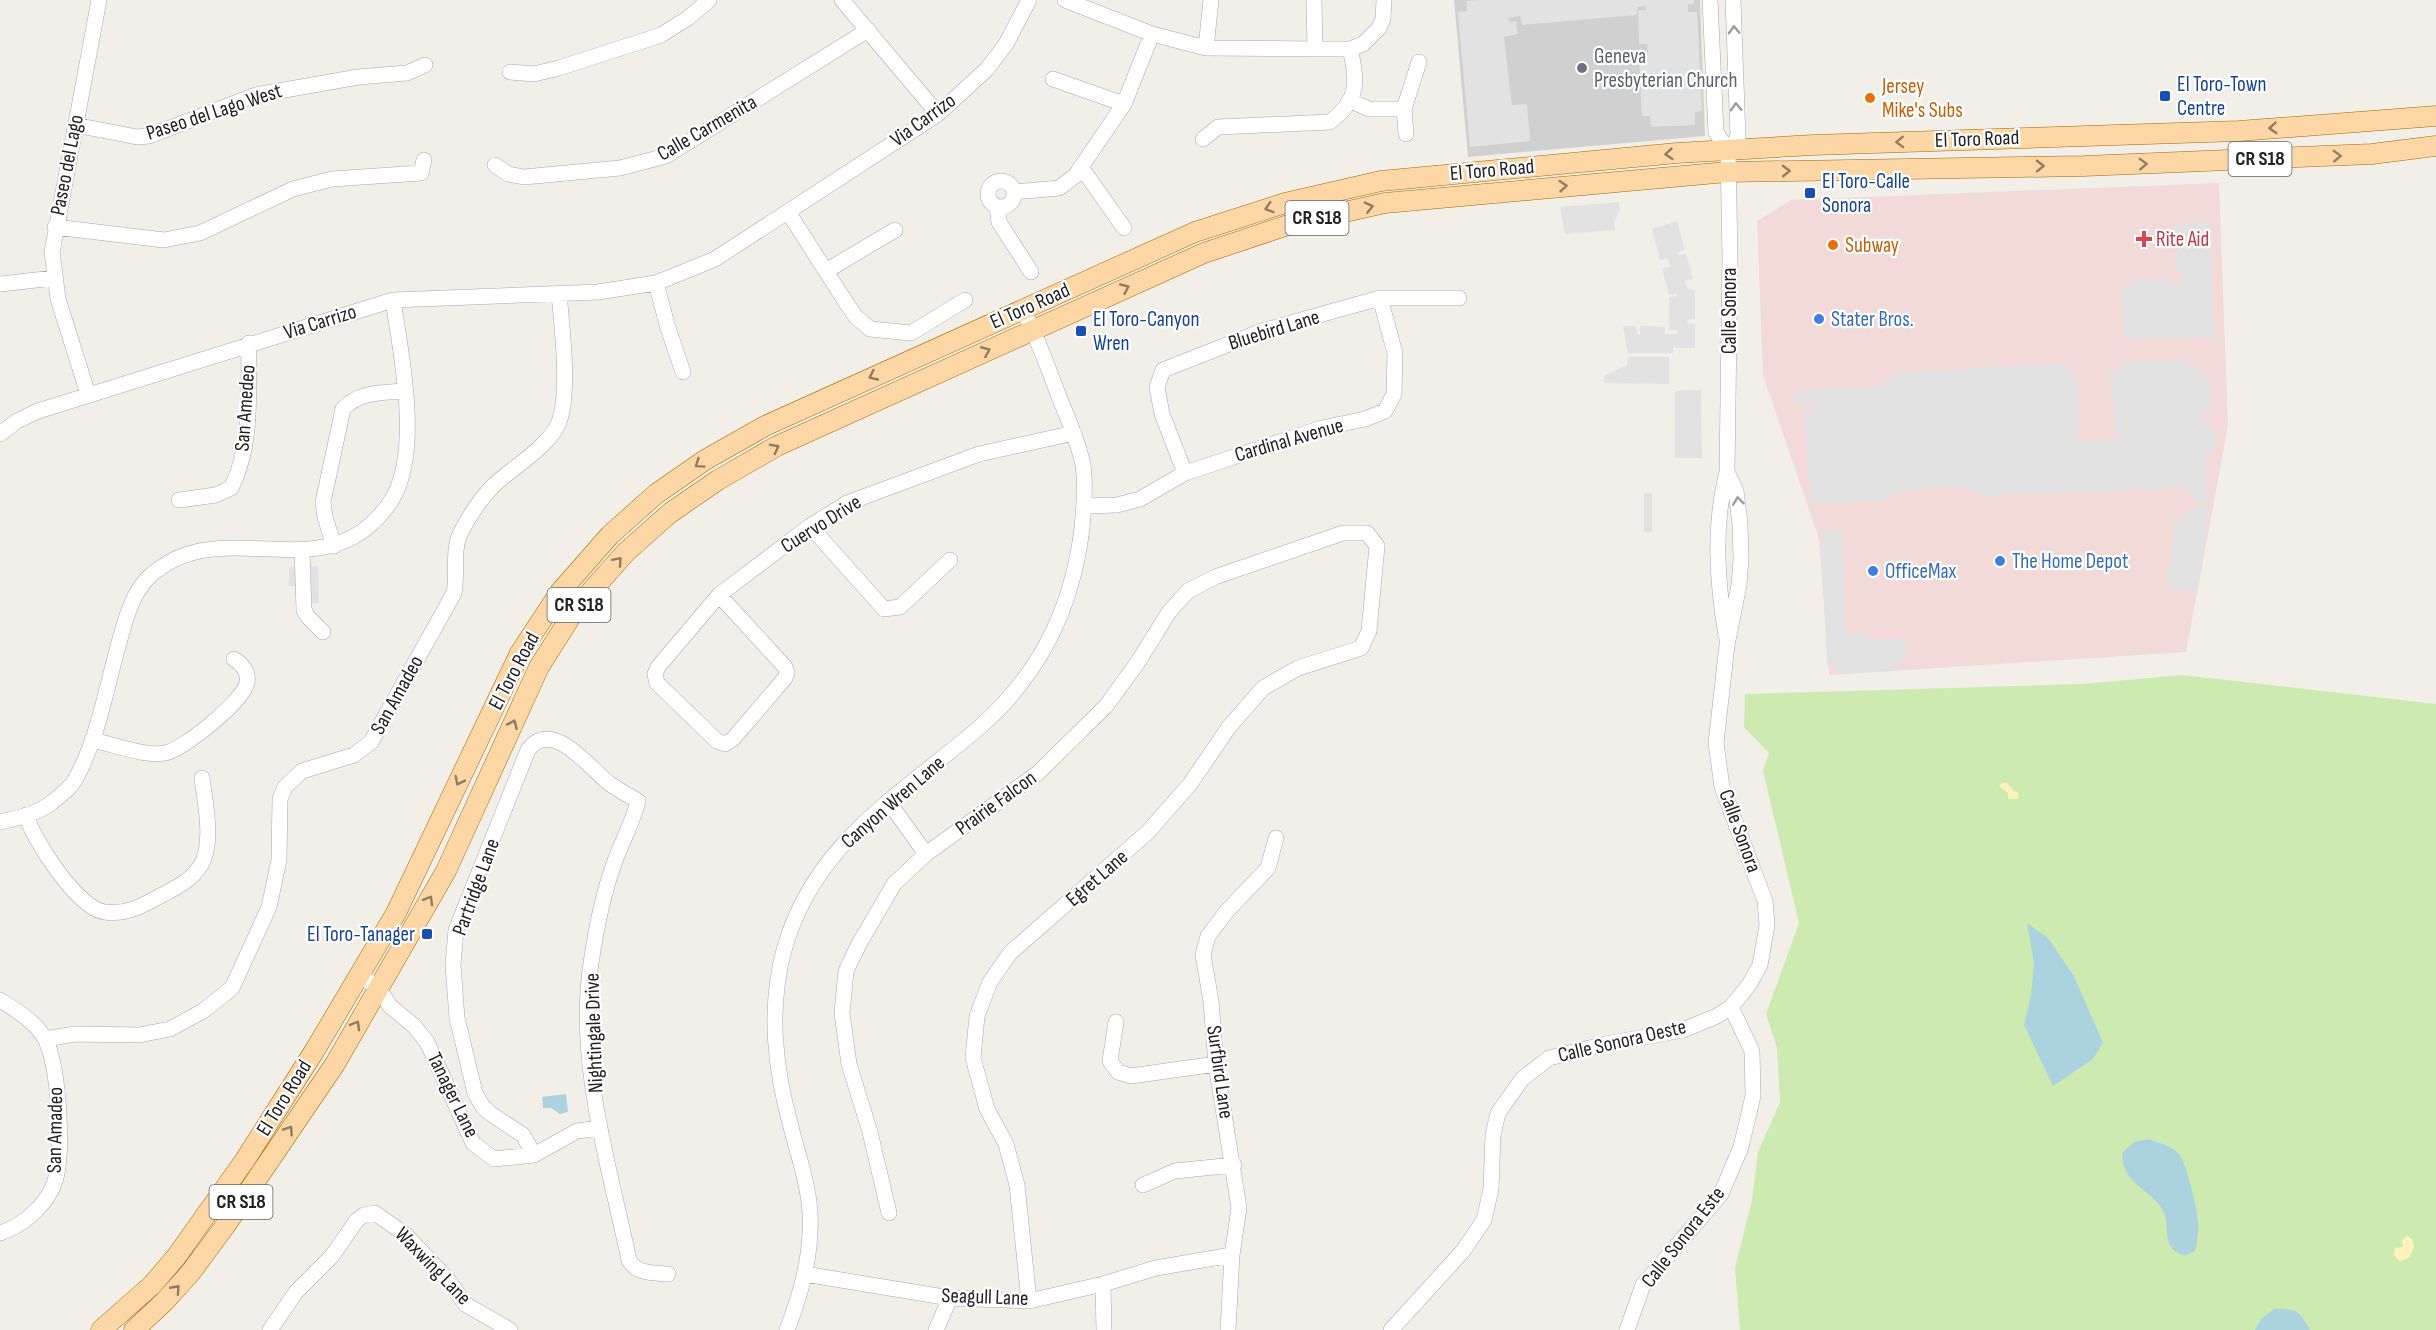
<svg xmlns="http://www.w3.org/2000/svg" width="2436" height="1330" viewBox="0 0 2436 1330" font-family="'Sofia Sans Condensed',sans-serif">
	<style>
		.commercial { fill: #f2dad9 }
		.religious { fill: #d0d0d0 }
		.grass { fill: #cdebb0 }
		.sand { fill: #fff1ba }
		.parking { fill: #e2e2e2 }
		.water { fill: #aad3df }
		.lines { fill: none; stroke-linecap: round; stroke-linejoin: round }
		.minor-casing { stroke: #a9a9a9; stroke-width: 16 }
		.major-casing { stroke: #a06b00; stroke-width: 21 }
		.minor { stroke: #fff; stroke-width: 15 }
		.major { stroke: #fcd6a4; stroke-width: 20 }
		.oneway { stroke: #9c9c9c }
		.oneway2 { stroke: #8f7c63 }
		.worship-dot { fill: #6b7280; stroke: #fff; stroke-width: 2 }
		.transit-dot { fill: #1a4fb4; stroke: #fff; stroke-width: 2 }
		.food-dot { fill: #e8710a; stroke: #fff; stroke-width: 2 }
		.health-dot { fill: #e0444e; stroke: #fff; stroke-width: 2 }
		.shop-dot { fill: #3f7fe0; stroke: #fff; stroke-width: 2 }
		.labels { text-anchor: middle; dominant-baseline: central; stroke-width: 4.5; stroke-linejoin: round; paint-order: stroke }
		.shield { fill: #fff; stroke: #646464; stroke-width: 1.5 }
		.shield-label { font-size: 20px; font-weight: bold; fill: #222 }
		.worship-label { font-size: 21px; fill: #5b616d; stroke: #fff; text-anchor: start }
		.transit-label { font-size: 21px; fill: #164399; stroke: #fff; text-anchor: start }
		.food-label { font-size: 21px; fill: #c56008; stroke: #fff; text-anchor: start }
		.street-label { font-size: 21px; fill: #222; stroke: #fff }
		.health-label { font-size: 21px; fill: #be3a42; stroke: #fff; text-anchor: start }
		.shop-label { font-size: 21px; fill: #366cbe; stroke: #fff; text-anchor: start }
	</style>
	<rect width="100%" height="100%" fill="#f2efe9"/>
	<!-- commercial -->
	<path class="commercial" d="M 2219,183 L 2228,426 L 2186,652 L 1829,675 L 1819,538 L 1763,376 L 1757,221 L 1791,200 Z"/>
	<!-- religious -->
	<path class="religious" d="M 1454,0 L 1700,0 L 1705,136 L 1468,157 Z"/>
	<!-- grass -->
	<path class="grass" d="M 2182,675 L 2436,704 L 2436,1330 L 1740,1330 L 1735,1268 L 1752,1200 L 1758,1152 L 1780,1102 L 1777,1048 L 1766,1014 L 1799,923 L 1763,771 L 1769,753 L 1744,727 L 1745,694 L 2082,684 Z"/>
	<!-- sand -->
	<path class="sand" d="M 2002,783 L 2007,783 L 2014,791 L 2019,793 L 2018,799 L 2008,799 L 2008,793 L 1999,786 Z
		M 2407,1236 L 2412,1239 L 2414,1247 L 2409,1258 L 2400,1261 L 2394,1255 L 2395,1248 L 2403,1247 L 2402,1240 Z"/>
	<!-- parking -->
	<path class="parking" d="M 1480,0 L 1694,0 L 1694,4 L 1688,4 L 1688,12 L 1697,12 L 1702,111 L 1695,112 L 1695,125 L 1651,127 L 1650,116 L 1642,116 L 1639,54 L 1648,53 L 1647,44 L 1639,44 L 1638,10 L 1646,10 L 1646,6 L 1637,7 L 1637,15 L 1522,25 L 1520,16 L 1508,18 L 1509,22 L 1516,21 L 1518,34 L 1504,37 L 1512,105 L 1527,104 L 1530,141 L 1470,147 L 1458,12 L 1467,11 L 1466,1 Z
		M 1619,202 L 1620,210 L 1614,222 L 1615,230 L 1565,234 L 1560,207 Z
		M 1677,221 L 1685,250 L 1678,252 L 1679,255 L 1686,254 L 1693,279 L 1685,281 L 1686,285 L 1688,289 L 1695,290 L 1695,319 L 1688,319 L 1687,323 L 1695,324 L 1695,348 L 1676,348 L 1676,346 L 1674,345 L 1673,353 L 1628,353 L 1623,326 L 1636,326 L 1637,334 L 1640,334 L 1640,326 L 1665,327 L 1665,334 L 1677,334 L 1677,330 L 1669,330 L 1669,297 L 1677,296 L 1676,294 L 1669,295 L 1662,269 L 1670,266 L 1667,258 L 1660,260 L 1652,229 Z
		M 2210,223 L 2215,337 L 2123,339 L 2121,289 L 2132,288 L 2132,280 L 2169,278 L 2170,286 L 2175,286 L 2185,276 L 2184,272 L 2176,272 L 2174,225 Z
		M 1628,357 L 1669,357 L 1669,384 L 1604,383 L 1604,376 L 1627,365 Z
		M 2188,359 L 2188,369 L 2200,369 L 2201,377 L 2210,377 L 2212,411 L 2202,411 L 2202,419 L 2194,420 L 2194,422 L 2204,422 L 2220,439 L 2206,460 L 2208,504 L 2199,503 L 2184,488 L 1983,496 L 1970,489 L 1961,489 L 1961,485 L 1940,488 L 1903,490 L 1903,494 L 1894,494 L 1882,501 L 1810,504 L 1805,410 L 1814,411 L 1814,404 L 1811,401 L 1805,407 L 1792,396 L 1798,390 L 1878,387 L 1897,372 L 2068,364 L 2069,373 L 2077,373 L 2080,436 L 2071,436 L 2071,440 L 2123,439 L 2123,434 L 2114,434 L 2111,371 L 2120,370 L 2120,362 Z
		M 1701,390 L 1702,458 L 1675,458 L 1675,391 Z
		M 1644,493 L 1652,493 L 1652,532 L 1644,532 Z
		M 2198,506 L 2208,507 L 2208,513 L 2197,594 L 2166,585 L 2176,518 L 2184,519 L 2185,512 Z
		M 1842,529 L 1845,628 L 1854,636 L 1859,630 L 1873,642 L 1878,639 L 1904,639 L 1905,662 L 1895,662 L 1895,671 L 1836,673 L 1836,665 L 1827,665 L 1821,530 Z
		M 318,566 L 319,603 L 310,603 L 297,586 L 289,586 L 289,567 Z"/>
	<!-- water -->
	<path class="water" d="M 2027,923 L 2048,938 L 2074,976 L 2103,1043 L 2093,1059 L 2053,1086 L 2024,1025 L 2031,995 L 2034,963 Z
		M 566,1094 L 568,1112 L 560,1114 L 551,1108 L 543,1108 L 542,1097 Z
		M 2149,1139 C 2159,1143 2172,1146 2179,1154 C 2186,1162 2198,1211 2198,1223 C 2199,1233 2197,1242 2195,1251 L 2185,1256 C 2160,1248 2171,1231 2164,1213 C 2154,1189 2122,1187 2122,1153 L 2134,1142 Z
		M 2274,1309 C 2296,1309 2299,1310 2310,1330 L 2255,1330 L 2261,1319 Z"/>
	<g class="lines">
		<!-- minor casing -->
		<g class="minor-casing">
			<path id="minor" d="M 842,0 L 938,114
				M 1065,0 L 1152,34 L 1206,48 L 1315,49 L 1350,49 L 1363,44 L 1379,28 L 1383,19 L 1384,0
				M 1314,0 L 1315,49
				M 1710,0 L 1716,132 L 1728,151
				M 1206,48 L 1211,0
				M 510,72 L 534,74 L 559,68 L 661,35 L 688,18 L 709,0
				M 1053,79 L 1124,104
				M 1351,101 L 1369,109 L 1404,109
				M 75,125 L 137,137 L 149,136 L 256,95 L 358,77 L 407,73 L 425,65
				M 1406,134 L 1404,109 L 1419,62
				M 1203,139 L 1218,127 L 1330,122 C 1359,100 1358,81 1350,49
				M 495,165 L 508,174 L 524,177 L 620,168 L 666,156 L 868,30
				M 1081,167 L 1124,228
				M988 194a13 13 0 1 1 26 0a13 13 0 1 1-26 0Z
				M 1014,192 L 1059,188 L 1075,176 L 1124,104 L 1152,34
				M 997,207 L 999,222 L 1031,272
				M 788,212 L 845,301 L 856,317 L 870,329 L 911,333 L 965,300
				M 55,227 L 164,240 L 200,233 L 293,189 L 332,179 L 421,173 L 424,160
				M 826,271 L 895,230
				M 656,283 L 668,328 L 683,372
				M 0,284 L 54,278
				M 88,394 L 58,299 L 52,252 L 99,0
				M 0,434 L 17,421 L 38,411 L 393,300 L 598,292 L 656,283 L 715,259 L 938,114 L 987,69 L 1006,44 L 1029,0
				M 1185,473 L 1162,414 L 1157,387 L 1163,370 L 1262,331 L 1380,298 L 1459,298
				M 179,500 L 216,495 L 231,488 C 253,446 248,391 249,343
				M 1085,506 L 1117,505 L 1140,499 L 1185,473 L 1322,428 L 1365,419 L 1385,411 L 1394,394 L 1395,353 L 1380,298
				M 810,526 L 884,609 L 900,607 L 950,560
				M 334,546 L 325,517 L 323,502 L 343,409 C 359,391 383,393 405,391
				M 302,550 L 304,610 L 308,617 L 323,632
				M 719,595 L 785,667 L 787,673 L 785,678 L 733,739 L 725,744 L 717,741 L 657,683 L 655,674 L 658,667 L 719,595 L 810,526 L 847,503 L 979,454 L 1074,433
				M 1726,636 C 1717,581 1713,526 1727,472 L 1730,257 L 1728,151 L 1738,137 L 1733,0
				M 92,740 C 113,744 145,757 165,753 C 183,750 245,700 247,682 C 249,672 242,664 234,659
				M 888,801 L 926,854
				M 26,815 C 33,840 79,910 105,912 C 127,915 144,905 162,895 C 177,887 192,880 201,865 C 214,843 205,802 202,778
				M 0,822 C 17,818 37,814 51,803 C 60,796 71,788 76,778 C 99,736 107,684 120,639 C 126,618 132,594 148,578 C 221,507 327,598 391,501 C 422,453 401,354 393,300
				M 360,976 L 378,987 L 390,1006 L 414,1026 L 427,1042 L 473,1143 L 494,1159 L 534,1155 L 577,1131 L 600,1128
				M 0,1000 C 16,1010 36,1022 45,1039 C 59,1065 64,1153 55,1181 C 48,1204 23,1226 0,1233
				M 1116,1022 L 1110,1061 L 1118,1072 L 1131,1076 L 1216,1064
				M 45,1039 L 75,1034 L 139,1035 L 170,1029 L 203,1011 L 232,988 L 269,907 L 279,860 L 280,799 L 285,787 L 302,771 L 354,755 L 371,742 L 454,593 C 458,574 452,552 460,534 C 469,516 480,499 494,485 C 513,467 550,446 559,422 C 570,393 562,326 559,294
				M 534,1155 L 523,1135 L 491,1114 L 483,1107 L 475,1093 L 457,1018 L 453,965 L 456,930 L 528,750 C 553,717 590,769 610,784 C 619,790 629,796 638,801 C 633,822 622,841 615,861 C 603,893 596,929 591,963 C 576,1062 609,1164 629,1260 C 636,1274 654,1273 668,1274
				M 1143,1185 L 1175,1171 L 1234,1165
				M 889,1213 L 870,1132 L 849,1064 L 842,1013 L 846,971 L 859,944 L 894,884 L 926,854 L 1038,773 L 1106,706 L 1138,662 L 1169,612 L 1188,591 L 1215,577 L 1343,533 L 1367,533 L 1377,546 L 1369,631 L 1361,648 L 1298,668 L 1263,688 L 1229,727 L 1190,784 L 1148,832 L 1010,953 L 990,982 L 977,1016 L 973,1058 L 987,1109 L 1006,1144 L 1017,1185 L 1029,1301
				M 805,1274 L 950,1298 L 1029,1301 L 1103,1284 L 1156,1268 L 1232,1255
				M 1103,1284 L 1104,1330
				M 270,1330 L 296,1292 L 332,1256 L 357,1220 L 364,1215 L 375,1213 L 406,1235 L 449,1281 L 465,1304 L 510,1330
				M 787,1330 C 802,1291 812,1254 810,1212 C 808,1183 798,1155 791,1127 C 775,1069 768,1010 784,950 C 813,845 896,798 974,732 C 1038,678 1072,611 1082,528 C 1084,508 1086,485 1083,465 C 1078,440 1067,417 1058,394 C 1047,365 1037,336 1022,309
				M 936,1330 L 950,1298
				M 1228,1330 L 1232,1255 L 1239,1208 L 1216,1064 L 1211,1001 L 1203,955 L 1208,936 L 1227,911 L 1268,868 L 1276,838
				M 1391,1330 L 1463,1251 L 1484,1220 L 1491,1189 L 1493,1135 L 1498,1113 L 1522,1079 L 1549,1058 L 1606,1044 L 1683,1030 L 1717,1016 L 1731,1007 L 1749,985 L 1760,965 L 1767,925 L 1765,901 L 1722,787 L 1716,743 L 1727,645 L 1739,585 L 1741,559 L 1740,524 L 1736,491 L 1727,472
				M 1627,1330 L 1643,1285 L 1721,1194 L 1741,1147 L 1753,1096 L 1752,1051 L 1731,1007"/>
		</g>
		<!-- major casing -->
		<g class="major-casing">
			<path id="major" d="M 101,1330 L 152,1285 L 176,1257 L 245,1160 L 315,1050 L 396,913 L 520,653 L 560,592 L 610,535 L 656,494 L 705,460 L 765,426 L 1195,232 L 1285,203 L 1381,181 L 1677,153 L 1813,145 L 2239,131 L 2436,116
				M 134,1330 L 165,1301 L 191,1272 L 225,1226 L 335,1064 L 446,871 L 539,667 L 577,607 L 626,552 L 670,513 L 718,480 L 777,446 L 1204,253 L 1291,224 L 1385,203 L 1727,172 L 2084,166 L 2372,154 L 2436,146"/>
		</g>
		<!-- minor -->
		<use href="#minor" class="minor"/>
		<!-- major -->
		<use href="#major" class="major"/>
	</g>
	<!-- one-way arrows -->
	<defs><path id="oneway-chevron" d="M-2-3.5L2.5 0L-2 3.5" fill="none" stroke-width="1.6" stroke-linecap="round" stroke-linejoin="round" transform="scale(1.5)"/></defs>
	<g class="oneway">
		<use href="#oneway-chevron" transform="translate(1734 30) rotate(-92)"/>
		<use href="#oneway-chevron" transform="translate(1736 107) rotate(-92)"/>
		<use href="#oneway-chevron" transform="translate(1738 501) rotate(-97)"/>
	</g>
	<g class="oneway2">
		<use href="#oneway-chevron" transform="translate(2273 128) rotate(176)"/>
		<use href="#oneway-chevron" transform="translate(1900 142) rotate(178)"/>
		<use href="#oneway-chevron" transform="translate(1669 154) rotate(175)"/>
		<use href="#oneway-chevron" transform="translate(2337 156) rotate(-2)"/>
		<use href="#oneway-chevron" transform="translate(2143 164) rotate(-2)"/>
		<use href="#oneway-chevron" transform="translate(2040 166) rotate(-1)"/>
		<use href="#oneway-chevron" transform="translate(1786 171) rotate(-1)"/>
		<use href="#oneway-chevron" transform="translate(1563 186) rotate(-5)"/>
		<use href="#oneway-chevron" transform="translate(1369 207) rotate(-13)"/>
		<use href="#oneway-chevron" transform="translate(1269 208) rotate(162)"/>
		<use href="#oneway-chevron" transform="translate(1125 288) rotate(-25)"/>
		<use href="#oneway-chevron" transform="translate(986 351) rotate(-23)"/>
		<use href="#oneway-chevron" transform="translate(873 376) rotate(155)"/>
		<use href="#oneway-chevron" transform="translate(775 448) rotate(-28)"/>
		<use href="#oneway-chevron" transform="translate(699 464) rotate(146)"/>
		<use href="#oneway-chevron" transform="translate(618 561) rotate(-49)"/>
		<use href="#oneway-chevron" transform="translate(513 724) rotate(-66)"/>
		<use href="#oneway-chevron" transform="translate(459 781) rotate(116)"/>
		<use href="#oneway-chevron" transform="translate(429 900) rotate(-60)"/>
		<use href="#oneway-chevron" transform="translate(356 1025) rotate(-60)"/>
		<use href="#oneway-chevron" transform="translate(289 1130) rotate(-56)"/>
		<use href="#oneway-chevron" transform="translate(176 1289) rotate(-48)"/>
	</g>
	<!-- markers -->
	<circle class="worship-dot" cx="1582" cy="68" r="6"/>
	<g class="transit-dot">
		<rect x="2159" y="90" width="12" height="12" rx="3"/>
		<rect x="1804" y="187" width="12" height="12" rx="3"/>
		<rect x="1075" y="325" width="12" height="12" rx="3"/>
		<rect x="421" y="928" width="12" height="12" rx="3"/>
	</g>
	<g class="food-dot">
		<circle cx="1870" cy="98" r="6"/>
		<circle cx="1833" cy="245" r="6"/>
	</g>
	<path class="health-dot" d="M2141 230h6v6h6v6h-6v6h-6v-6h-6v-6h6z"/>
	<g class="shop-dot">
		<circle cx="1819" cy="319" r="6"/>
		<circle cx="2000" cy="561" r="6"/>
		<circle cx="1873" cy="571" r="6"/>
	</g>
	<g class="labels">
		<!-- shield labels -->
		<g class="shield">
			<rect x="2228.5" y="142" width="63" height="34" rx="4.5"/>
			<rect x="1285.5" y="201" width="63" height="34" rx="4.5"/>
			<rect x="547.5" y="588" width="63" height="34" rx="4.5"/>
			<rect x="209.5" y="1185" width="63" height="34" rx="4.5"/>
		</g>
		<g class="shield-label">
			<text x="2260" y="159">CR S18</text>
			<text x="1317" y="218">CR S18</text>
			<text x="579" y="605">CR S18</text>
			<text x="241" y="1202">CR S18</text>
		</g>
		<!-- worship labels -->
		<g class="worship-label">
			<text x="1594" y="56">Geneva<tspan x="1594" dy="24">Presbyterian Church</tspan></text>
		</g>
		<!-- transit labels -->
		<g class="transit-label">
			<text x="2177" y="84">El Toro-Town<tspan x="2177" dy="24">Centre</tspan></text>
			<text x="1822" y="181">El Toro-Calle<tspan x="1822" dy="24">Sonora</tspan></text>
			<text x="1093" y="319">El Toro-Canyon<tspan x="1093" dy="24">Wren</tspan></text>
			<text x="415" y="934" text-anchor="end">El Toro-Tanager</text>
		</g>
		<!-- food labels -->
		<g class="food-label">
			<text x="1882" y="86">Jersey<tspan x="1882" dy="24">Mike's Subs</tspan></text>
			<text x="1845" y="245">Subway</text>
		</g>
		<!-- street labels -->
		<g class="street-label">
			<text transform="translate(214 112) rotate(-18)">Paseo del Lago West</text>
			<text transform="translate(923 120) rotate(-36)">Via Carrizo</text>
			<text transform="translate(707 128) rotate(-30)">Calle Carmenita</text>
			<text transform="translate(1977 139) rotate(-2)">El Toro Road</text>
			<text transform="translate(67 165) rotate(-79)">Paseo del Lago</text>
			<text transform="translate(1492 170) rotate(-5)">El Toro Road</text>
			<text transform="translate(1030 306) rotate(-24)">El Toro Road</text>
			<text transform="translate(1729 311) rotate(-90)">Calle Sonora</text>
			<text transform="translate(320 322) rotate(-17)">Via Carrizo</text>
			<text transform="translate(1274 330) rotate(-17)">Bluebird Lane</text>
			<text transform="translate(245 408) rotate(-86)">San Amedeo</text>
			<text transform="translate(1289 440) rotate(-16)">Cardinal Avenue</text>
			<text transform="translate(821 524) rotate(-32)">Cuervo Drive</text>
			<text transform="translate(514 671) rotate(-62)">El Toro Road</text>
			<text transform="translate(397 695) rotate(-61)">San Amadeo</text>
			<text transform="translate(893 802) rotate(-41)">Canyon Wren Lane</text>
			<text transform="translate(996 803) rotate(-36)">Prairie Falcon</text>
			<text transform="translate(1740 831) rotate(70)">Calle Sonora</text>
			<text transform="translate(1097 878) rotate(-41)">Egret Lane</text>
			<text transform="translate(476 887) rotate(-70)">Partridge Lane</text>
			<text transform="translate(594 1033) rotate(-92)">Nightingale Drive</text>
			<text transform="translate(1622 1041) rotate(-13)">Calle Sonora Oeste</text>
			<text transform="translate(1220 1072) rotate(82)">Surfbird Lane</text>
			<text transform="translate(453 1095) rotate(64)">Tanager Lane</text>
			<text transform="translate(284 1098) rotate(-58)">El Toro Road</text>
			<text transform="translate(55 1130) rotate(-89)">San Amadeo</text>
			<text transform="translate(1683 1237) rotate(-52)">Calle Sonora Este</text>
			<text transform="translate(433 1266) rotate(46)">Waxwing Lane</text>
			<text transform="translate(985 1297) rotate(2)">Seagull Lane</text>
		</g>
		<!-- health labels -->
		<g class="health-label">
			<text x="2156" y="239">Rite Aid</text>
		</g>
		<!-- shop labels -->
		<g class="shop-label">
			<text x="1831" y="319">Stater Bros.</text>
			<text x="2012" y="561">The Home Depot</text>
			<text x="1885" y="571">OfficeMax</text>
		</g>
	</g>
</svg>
